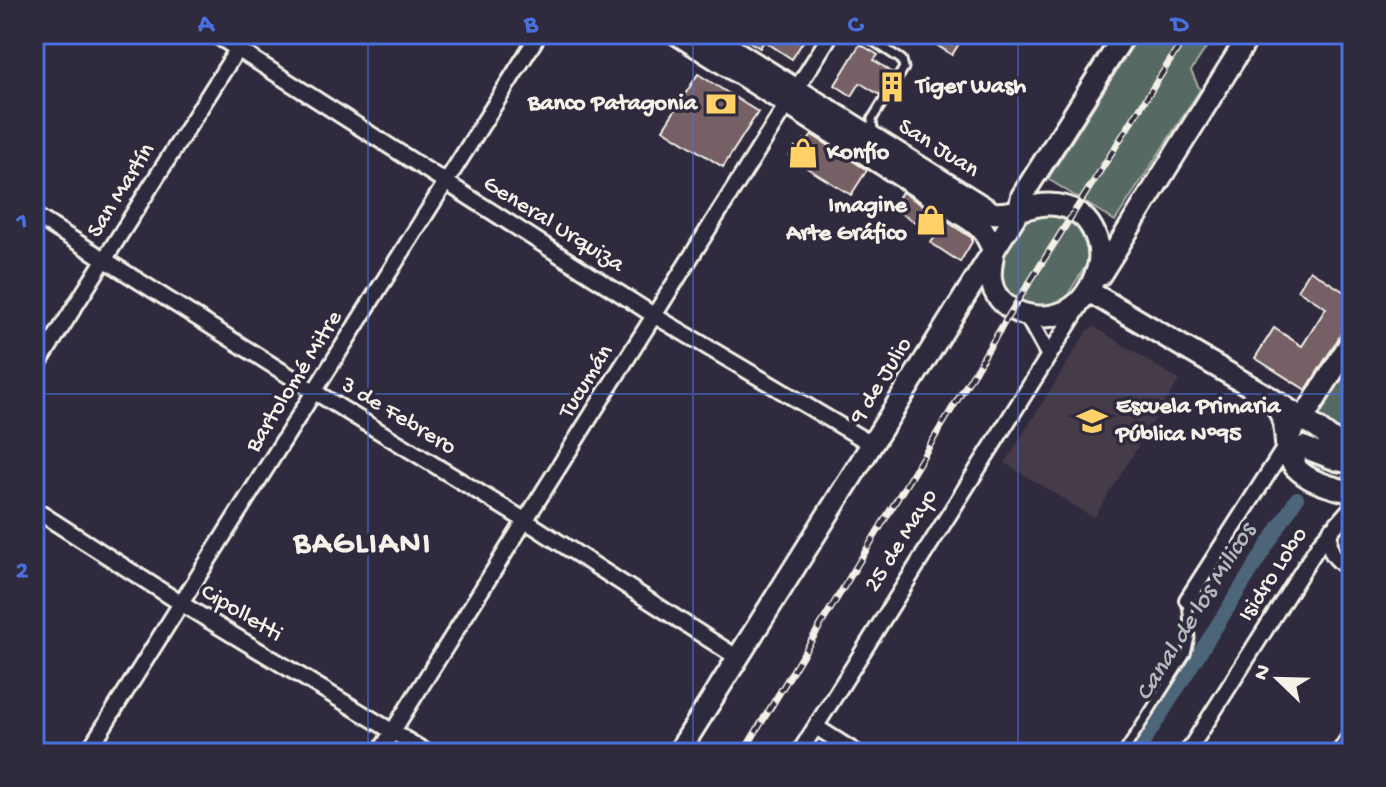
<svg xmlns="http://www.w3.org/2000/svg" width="1386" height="787" viewBox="0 0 1386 787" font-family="'Gochi Hand',sans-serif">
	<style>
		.built { fill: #443a49 }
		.green { fill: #576a64; stroke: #a6aea6; stroke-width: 2 }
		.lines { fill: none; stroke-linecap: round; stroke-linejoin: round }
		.canal { stroke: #4e6578; stroke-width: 14 }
		.building { fill: #765f65; stroke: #f4f1e8; stroke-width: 2 }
		.lane-casing { stroke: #f4f1e8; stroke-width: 13 }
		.street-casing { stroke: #f4f1e8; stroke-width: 20 }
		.secondary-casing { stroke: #f4f1e8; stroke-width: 26 }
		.lane { stroke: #2f2a3d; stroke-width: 7 }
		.street { stroke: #2f2a3d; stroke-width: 14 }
		.secondary { stroke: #2f2a3d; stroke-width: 20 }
		.rail-casing { stroke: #f4f1e8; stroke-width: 7 }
		.rail { stroke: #2f2a3d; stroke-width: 4; stroke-dasharray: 12; stroke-linecap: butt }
		.grid { fill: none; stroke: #486fdb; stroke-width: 2; stroke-opacity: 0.55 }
		.labels { text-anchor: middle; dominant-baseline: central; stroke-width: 7; stroke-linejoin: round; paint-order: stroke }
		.poi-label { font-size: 24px; font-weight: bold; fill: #f4f1e8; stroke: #2f2a3d; text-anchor: start }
		.street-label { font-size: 24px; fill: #f4f1e8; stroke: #2f2a3d }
		.water-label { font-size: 26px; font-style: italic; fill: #b2b9bb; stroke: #2f2a3d }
		.district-label { font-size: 32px; font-weight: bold; letter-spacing: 2px; fill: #f4f1e8; stroke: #2f2a3d }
		.neatline { fill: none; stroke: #486fdb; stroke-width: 3 }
		.grid-label { font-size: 26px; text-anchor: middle; font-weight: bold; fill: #486fdb }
	</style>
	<rect width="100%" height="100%" fill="#2f2a3d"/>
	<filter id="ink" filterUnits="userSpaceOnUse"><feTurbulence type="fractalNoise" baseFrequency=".0125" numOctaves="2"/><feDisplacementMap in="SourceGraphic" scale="16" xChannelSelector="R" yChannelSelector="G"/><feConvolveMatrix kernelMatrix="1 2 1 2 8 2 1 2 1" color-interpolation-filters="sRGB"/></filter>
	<g filter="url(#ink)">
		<!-- built -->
		<path class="built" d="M 1095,327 L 1179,380 L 1094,518 L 1005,463 L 1088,329 Z"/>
		<!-- green -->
		<path class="green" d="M 1140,34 L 1215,34 L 1191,71 L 1200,90 L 1115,221 L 1048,179 Z
			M 1048,215 C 1078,221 1084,232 1089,261 L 1063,302 C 1056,304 1046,309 1039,309 C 1017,308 1000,289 1000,267 C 1001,257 1017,229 1024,222 C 1030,217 1040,216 1048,215 Z
			M 1352,359 L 1352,416 L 1349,415 L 1339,432 L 1320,420 L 1319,412 Z"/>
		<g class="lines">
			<!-- canal -->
			<path class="canal" d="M 1337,438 L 1352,416
				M 1314,472 L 1319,466
				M 1137,753 L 1297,498"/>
		</g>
		<!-- building -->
		<path class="building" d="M 737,34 L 795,34 L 804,40 L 792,59 L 764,41 L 760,48 Z
			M 920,34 L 965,34 L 952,55 Z
			M 860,44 L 878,55 L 874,60 L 893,73 L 880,95 L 860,83 L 852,96 L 835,85 Z
			M 698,74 L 758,112 L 723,167 L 663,129 Z
			M 812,135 L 867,170 L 851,195 L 789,157 L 795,147 L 798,149 L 804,140 L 807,142 Z
			M 902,192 L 972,238 L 972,242 L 960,262 L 931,243 L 936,235 L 892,208 Z
			M 1310,270 L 1352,297 L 1352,317 L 1306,390 L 1255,358 L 1274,328 L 1302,346 L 1326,308 L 1298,290 Z"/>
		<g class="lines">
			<!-- lane casing -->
			<g class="lane-casing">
				<path id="lane" d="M 863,34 L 902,60 L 904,68 L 872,119 L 873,132
					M 1123,753 L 1186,654 L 1190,638 L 1187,600"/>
			</g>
			<!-- street casing -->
			<g class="street-casing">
				<path id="street" d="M 214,34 L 655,316 L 873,445
					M 34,215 L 315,392 L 526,521 L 738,658
					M 1027,316 L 1049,356
					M 34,371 L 247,34
					M 34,509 L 182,604 L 428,753
					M 1331,529 C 1326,551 1334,559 1352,571
					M 1187,600 L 1303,419
					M 816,727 L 857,753
					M 87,753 L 539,34
					M 379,753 L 831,34
					M 799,753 L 1082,303
					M 1187,753 L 1320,543 L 1352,507
					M 1339,753 L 1352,733"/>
			</g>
			<!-- secondary casing -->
			<g class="secondary-casing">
				<path id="secondary" d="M 677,34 L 970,220 L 983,230 L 994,251
					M 708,34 L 993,213 C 1018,216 1038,198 1065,207 C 1081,211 1092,224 1097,240 C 1101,253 1100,265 1095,276 C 1089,292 1080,305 1064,312 C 1037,324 995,312 991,279 C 990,271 992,262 993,255
					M 1100,275 L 1250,34
					M 1090,292 L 1267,396 L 1317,428 L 1352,455
					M 1273,402 C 1284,416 1285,426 1286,443 C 1288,477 1324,486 1352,492
					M 1303,419 L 1352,340
					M 1295,467 C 1294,458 1294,451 1303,447 L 1337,460 L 1352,463
					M 678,753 L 1019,210 L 1022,196 L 1125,34"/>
			</g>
			<!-- lane -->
			<use href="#lane" class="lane"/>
			<!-- street -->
			<use href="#street" class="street"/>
			<!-- secondary -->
			<use href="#secondary" class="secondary"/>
			<!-- rail casing -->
			<g class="rail-casing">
				<path id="rail" d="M 743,753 L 1012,310 L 1187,34"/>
			</g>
			<!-- rail -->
			<use href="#rail" class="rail"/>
		</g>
	</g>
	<!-- grid -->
	<path class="grid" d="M 368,34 L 368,753M 693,34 L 693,753M 1018,34 L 1018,753M 34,394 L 1352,394"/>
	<!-- icons -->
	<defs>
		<g id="building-bare" transform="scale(2.4)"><path d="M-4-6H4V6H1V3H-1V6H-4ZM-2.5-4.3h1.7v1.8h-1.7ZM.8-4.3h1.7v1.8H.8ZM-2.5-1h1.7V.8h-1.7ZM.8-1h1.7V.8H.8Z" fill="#ffd166" stroke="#2f2a3d" stroke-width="2.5" paint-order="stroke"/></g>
		<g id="bank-bare" transform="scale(2.4)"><path d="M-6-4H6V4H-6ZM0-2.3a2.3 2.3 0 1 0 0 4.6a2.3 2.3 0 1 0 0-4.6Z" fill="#ffd166" stroke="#2f2a3d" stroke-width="2.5" paint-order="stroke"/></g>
		<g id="shop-bare" transform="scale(2.4)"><path d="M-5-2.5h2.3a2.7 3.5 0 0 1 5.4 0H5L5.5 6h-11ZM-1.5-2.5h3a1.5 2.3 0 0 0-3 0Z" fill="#ffd166" stroke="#2f2a3d" stroke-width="2.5" paint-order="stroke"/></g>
		<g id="school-bare" transform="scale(2.4)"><path d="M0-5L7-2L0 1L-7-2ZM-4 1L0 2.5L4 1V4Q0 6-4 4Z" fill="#ffd166" stroke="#2f2a3d" stroke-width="2.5" paint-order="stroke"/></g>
	</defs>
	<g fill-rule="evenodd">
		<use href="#building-bare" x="892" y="87"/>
		<use href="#bank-bare" x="721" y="104"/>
		<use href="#shop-bare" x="803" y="153"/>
		<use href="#shop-bare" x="931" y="220"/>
		<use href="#school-bare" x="1092" y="421"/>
	</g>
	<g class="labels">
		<!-- poi labels -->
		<g class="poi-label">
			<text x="916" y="87">Tiger Wash</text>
			<text x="697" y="104" text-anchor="end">Banco Patagonia</text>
			<text x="827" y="153">Konfío</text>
			<text x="907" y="206" text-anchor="end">Imagine<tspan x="907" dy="28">Arte Gráfico</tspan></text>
			<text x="1116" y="407">Escuela Primaria<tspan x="1116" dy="28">Pública Nº95</tspan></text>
		</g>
		<!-- street labels -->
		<g class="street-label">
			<text transform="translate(938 149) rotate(32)">San Juan</text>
			<text transform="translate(122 191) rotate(-58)">San Martín</text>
			<text transform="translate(553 225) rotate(32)">General Urquiza</text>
			<text transform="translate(882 381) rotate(-58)">9 de Julio</text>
			<text transform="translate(295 382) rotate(-58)">Bartolomé Mitre</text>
			<text transform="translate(587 382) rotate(-58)">Tucumán</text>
			<text transform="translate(398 417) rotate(31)">3 de Febrero</text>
			<text transform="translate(902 541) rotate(-58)">25 de Mayo</text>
			<text transform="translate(1274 575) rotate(-57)">Isidro Lobo</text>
			<text transform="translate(241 614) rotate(31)">Cipolletti</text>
		</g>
		<!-- water labels -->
		<g class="water-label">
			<text transform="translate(1197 613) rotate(-58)">Canal de los Milicos</text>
		</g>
		<!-- district labels -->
		<g class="district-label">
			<text x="363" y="545">BAGLIANI</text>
		</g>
	</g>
	<!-- margin -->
	<rect width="1386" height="787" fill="none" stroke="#2f2a3d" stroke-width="88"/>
	<!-- north arrow -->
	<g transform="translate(1278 679) rotate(293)" stroke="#2f2a3d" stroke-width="6" paint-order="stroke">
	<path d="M0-6L14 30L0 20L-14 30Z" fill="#f4f1e8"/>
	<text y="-12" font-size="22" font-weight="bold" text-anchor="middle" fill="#f4f1e8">N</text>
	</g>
	<rect x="44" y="44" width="1298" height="699" class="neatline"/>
	<g class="grid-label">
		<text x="206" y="31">A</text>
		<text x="531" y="31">B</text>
		<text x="855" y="31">C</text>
		<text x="1180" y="31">D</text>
		<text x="22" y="228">1</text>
		<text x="22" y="577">2</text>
	</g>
</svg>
